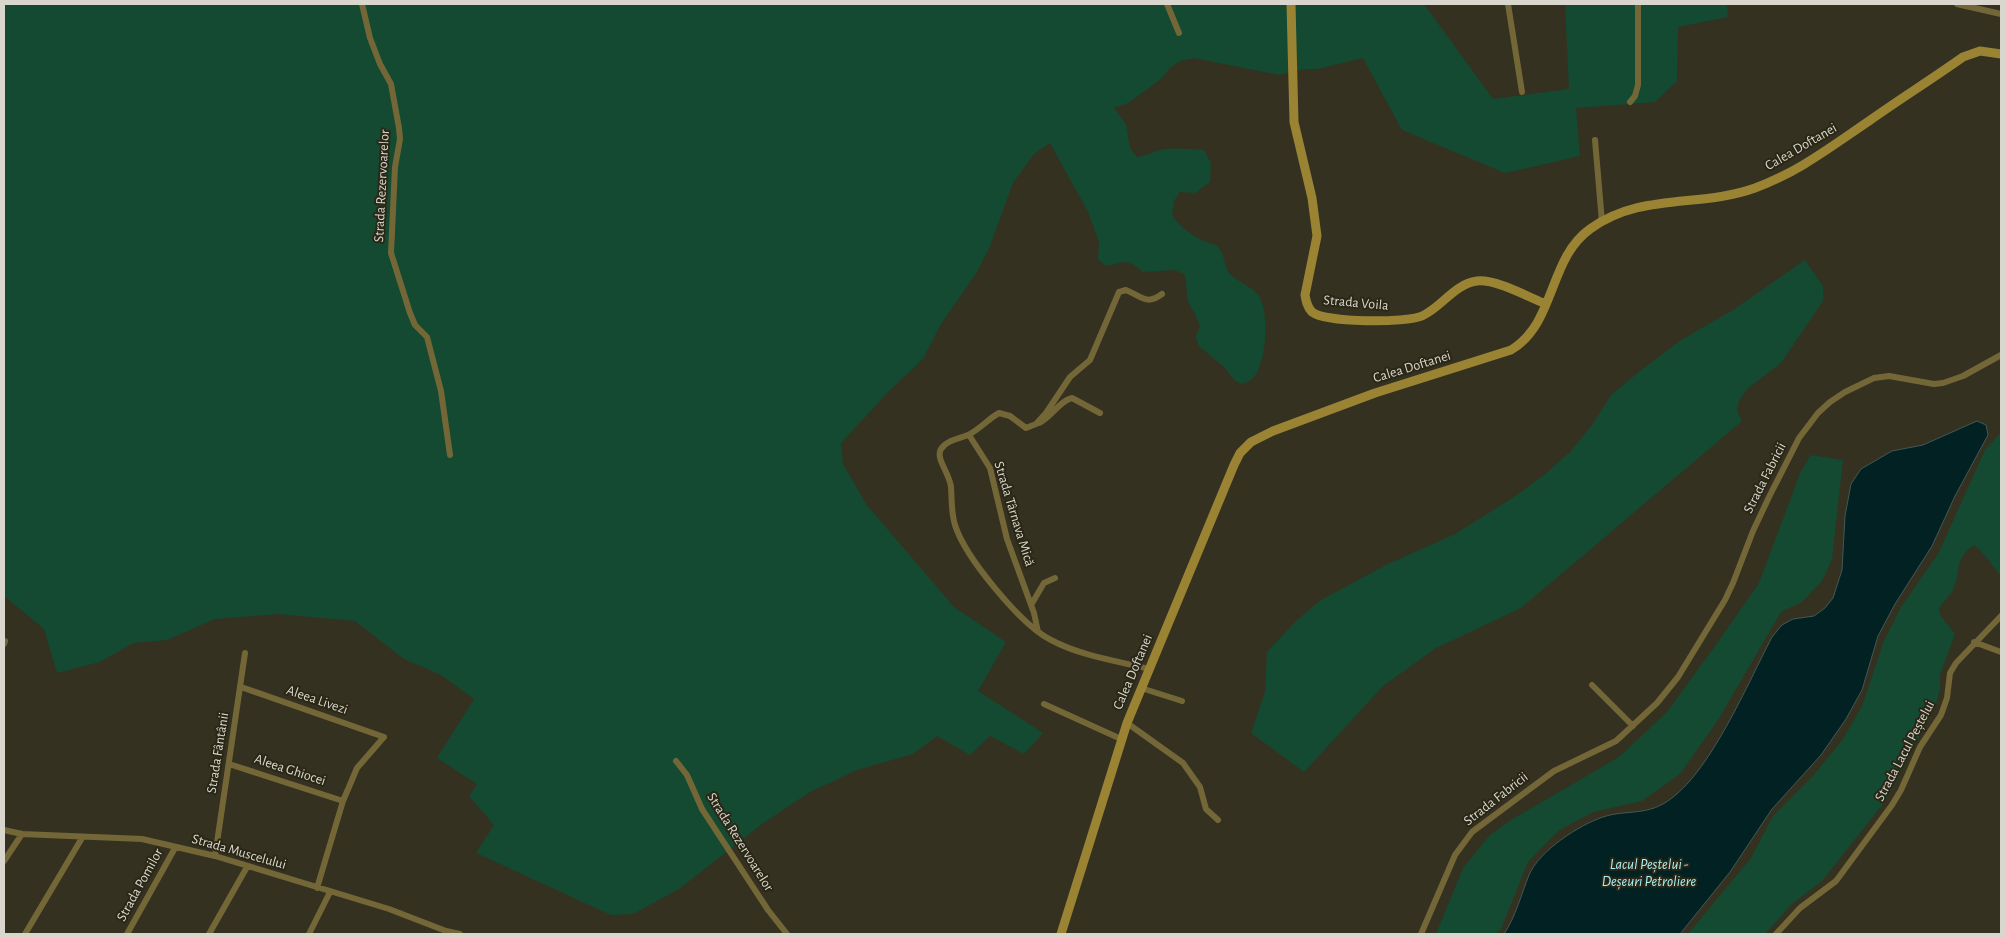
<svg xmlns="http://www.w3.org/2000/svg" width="2005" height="938" viewBox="0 0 2005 938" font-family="'Alegreya Sans',sans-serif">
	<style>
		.green { fill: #134a31 }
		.water { fill: #022123; stroke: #425856 }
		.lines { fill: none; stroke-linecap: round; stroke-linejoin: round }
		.minor { stroke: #746737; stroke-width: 6 }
		.secondary { stroke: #9a8433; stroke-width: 9 }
		.labels { text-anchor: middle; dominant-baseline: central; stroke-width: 4; stroke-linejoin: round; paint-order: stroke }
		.street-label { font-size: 14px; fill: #d9d7cd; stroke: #2b2717 }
		.water-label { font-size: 15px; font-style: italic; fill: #a9f2f8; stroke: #2b2717 }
	</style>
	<rect width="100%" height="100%" fill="#353121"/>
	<!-- green -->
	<path class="green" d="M 4,4 L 1424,4 L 1493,99 L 1569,89 L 1565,4 L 1727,4 L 1728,17 L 1678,27 L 1677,81 L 1655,102 L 1576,108 L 1580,156 L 1505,173 L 1402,130 L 1363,58 L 1317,69 L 1304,69 L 1280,75 L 1194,58 L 1180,61 L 1170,68 L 1161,79 L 1128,103 L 1114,108 L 1126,124 L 1130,148 L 1137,157 C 1145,156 1152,152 1160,150 C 1175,147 1189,149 1204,150 L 1211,163 L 1210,182 L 1195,193 L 1180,192 L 1174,201 L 1172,215 C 1180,227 1191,235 1204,241 C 1209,243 1215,244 1218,247 C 1226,256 1223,266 1230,274 C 1238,282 1251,286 1258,295 C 1270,309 1267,366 1252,379 C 1249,381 1245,382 1242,384 L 1234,380 L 1225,368 L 1198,345 L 1196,336 L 1200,326 L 1195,314 L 1188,302 L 1185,275 L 1175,270 L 1143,272 C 1127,258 1125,262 1106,266 L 1098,259 L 1099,242 L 1088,212 L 1050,143 L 1034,154 L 1013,183 L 990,246 L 977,272 L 941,324 L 923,359 L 890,390 L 841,443 L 843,464 L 866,504 L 954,607 L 1006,642 L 978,691 L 1043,733 L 1024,754 L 990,736 L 970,755 L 937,736 L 913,754 L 857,770 L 810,792 L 762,824 L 679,889 L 633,914 L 611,915 L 476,853 L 494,825 L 469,796 L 477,784 L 437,758 L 474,699 L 441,675 L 404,659 L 355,621 L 278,614 L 215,619 L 167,640 L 133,643 L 100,662 L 57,673 L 44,629 L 4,596 Z
		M 1805,260 L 1823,286 L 1823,301 L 1781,363 L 1747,389 L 1739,401 L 1737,411 L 1742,421 L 1521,608 L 1436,648 L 1383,686 L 1304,772 L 1251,733 L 1265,692 L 1267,652 L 1297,620 L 1321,600 L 1386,565 L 1455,534 L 1517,495 L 1544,475 L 1570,452 L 1592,425 L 1611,395 L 1640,371 L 1681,340 L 1733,310 Z
		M 2001,432 L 2001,576 C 1992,566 1985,553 1974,545 C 1952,560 1962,574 1952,592 C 1948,597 1943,602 1939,608 L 1940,615 L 1955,634 L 1940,675 L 1940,689 L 1935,707 L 1886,800 L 1822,881 L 1792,904 L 1765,934 L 1688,934 L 1751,858 L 1773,816 L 1812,777 L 1843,739 L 1863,704 L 1883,643 L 1901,607 L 1938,554 L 1985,450 Z
		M 1811,455 L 1843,460 L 1832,559 L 1822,581 L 1802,602 L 1781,612 L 1718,720 L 1680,774 L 1642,801 L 1593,812 L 1558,831 L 1528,862 L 1501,929 L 1495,934 L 1436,934 L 1463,868 L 1490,835 L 1511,820 L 1619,757 L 1667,712 L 1718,642 L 1759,583 L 1801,471 Z"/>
	<!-- water -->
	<path class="water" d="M 1977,421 L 1986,425 L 1988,435 L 1955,496 L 1932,546 L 1895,604 L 1878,636 L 1862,690 L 1846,719 L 1821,755 L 1772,809 L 1730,872 L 1680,934 L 1504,934 C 1516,916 1521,895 1529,875 C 1539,851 1579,825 1603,817 C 1627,809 1648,817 1672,798 C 1712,768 1748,683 1772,637 L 1782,625 L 1793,619 L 1814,616 L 1825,608 L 1833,598 L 1842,570 L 1845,516 L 1851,484 L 1861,469 L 1892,451 L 1923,445 Z"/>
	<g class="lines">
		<!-- minor -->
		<path class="minor" d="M 362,4 L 370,38 L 380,64 L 391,84 L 399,128 L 400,139 L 395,167 L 391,253 L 410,313 L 415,325 L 427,337 L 441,391 L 450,455
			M 1167,4 L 1179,33
			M 1508,4 L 1522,92
			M 1957,4 L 2001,14
			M 1630,102 L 1635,96 L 1638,85 L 1638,4
			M 1595,140 L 1602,222
			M 1039,423 C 1052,417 1059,401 1072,398 L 1100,413
			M 969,435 L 990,468 L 1007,539 L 1034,613 L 1038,632
			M 1031,605 L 1044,583 L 1055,578
			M 1974,642 L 2001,652
			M 4,644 L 5,641
			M 1150,669 C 1117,661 1081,656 1051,640 C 1021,625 965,557 955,525 C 951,512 952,500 951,487 C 950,474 935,458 941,449 C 947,440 959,439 968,435 C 979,430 988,419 999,413 L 1010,416 L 1026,428 L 1036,424 L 1046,413 L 1070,377 L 1090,360 L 1119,292 L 1126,290 C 1141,296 1146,306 1162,294
			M 1592,685 L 1633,726
			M 241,687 L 384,737 L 357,768 L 343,801 L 317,888
			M 1141,688 L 1182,701
			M 1044,704 L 1121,739
			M 1127,723 L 1183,763 L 1200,787 L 1206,809 L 1218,820
			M 676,761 L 687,775 L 702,809 L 768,910 L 787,934
			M 229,764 L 343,801
			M 4,830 L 22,834 L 142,839 L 215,856 L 389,909 L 446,931 L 460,934
			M 215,856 L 245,653
			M 4,861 L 22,834
			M 25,934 L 82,838
			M 127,934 L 175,848
			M 209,934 L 247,867
			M 309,934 L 330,892
			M 1421,934 L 1455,855 L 1472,832 L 1554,771 L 1616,741 L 1657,703 L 1678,677 L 1725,600 L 1733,583 L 1753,531 L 1770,495 L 1799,438 L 1818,413 L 1830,402 L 1845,392 L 1874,378 L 1889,376 L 1934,384 L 1943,383 L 1963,376 L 2001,355
			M 1776,934 L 1800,908 L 1836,881 L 1892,805 L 1901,790 L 1920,747 L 1941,715 L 1947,698 L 1950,673 L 1956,663 L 2001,616"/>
		<!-- secondary -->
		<path class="secondary" d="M 1291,4 L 1294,122 L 1312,198 L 1317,236 L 1305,295 C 1306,301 1307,307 1312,312 C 1326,323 1406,323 1422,316 C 1442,307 1454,284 1477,281 C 1496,279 1528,297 1546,304
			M 1061,934 L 1127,723 L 1234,465 L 1240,453 L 1251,442 L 1273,431 L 1375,393 L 1511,350 C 1556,323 1548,259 1590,229 C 1641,192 1700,208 1755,188 C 1797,173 1832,146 1869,121 C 1900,99 1932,79 1963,57 L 1980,51 L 2001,54"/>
	</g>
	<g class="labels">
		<!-- street labels -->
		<g class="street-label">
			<text transform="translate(1801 147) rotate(-30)">Calea Doftanei</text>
			<text transform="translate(382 186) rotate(-87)">Strada Rezervoarelor</text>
			<text transform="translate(1356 303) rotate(5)">Strada Voila</text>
			<text transform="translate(1412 367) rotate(-17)">Calea Doftanei</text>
			<text transform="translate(1765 478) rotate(-63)">Strada Fabricii</text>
			<text transform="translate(1014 514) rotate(73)">Strada Târnava Mică</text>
			<text transform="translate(1133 672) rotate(-67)">Calea Doftanei</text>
			<text transform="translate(317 700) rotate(19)">Aleea Livezi</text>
			<text transform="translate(1905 751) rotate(-62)">Strada Lacul Peștelui</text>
			<text transform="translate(218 753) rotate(-81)">Strada Fântânii</text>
			<text transform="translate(290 770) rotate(18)">Aleea Ghiocei</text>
			<text transform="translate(1496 799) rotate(-38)">Strada Fabricii</text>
			<text transform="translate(740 842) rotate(58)">Strada Rezervoarelor</text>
			<text transform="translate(239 852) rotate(16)">Strada Muscelului</text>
			<text transform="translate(140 885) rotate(-61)">Strada Pomilor</text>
		</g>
		<!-- water labels -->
		<g class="water-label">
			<text x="1649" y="864">Lacul Peștelui -<tspan x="1649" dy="17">Deșeuri Petroliere</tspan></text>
		</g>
	</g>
	<!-- border -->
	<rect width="2005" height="938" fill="none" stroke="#d9d7cd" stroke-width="10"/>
</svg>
